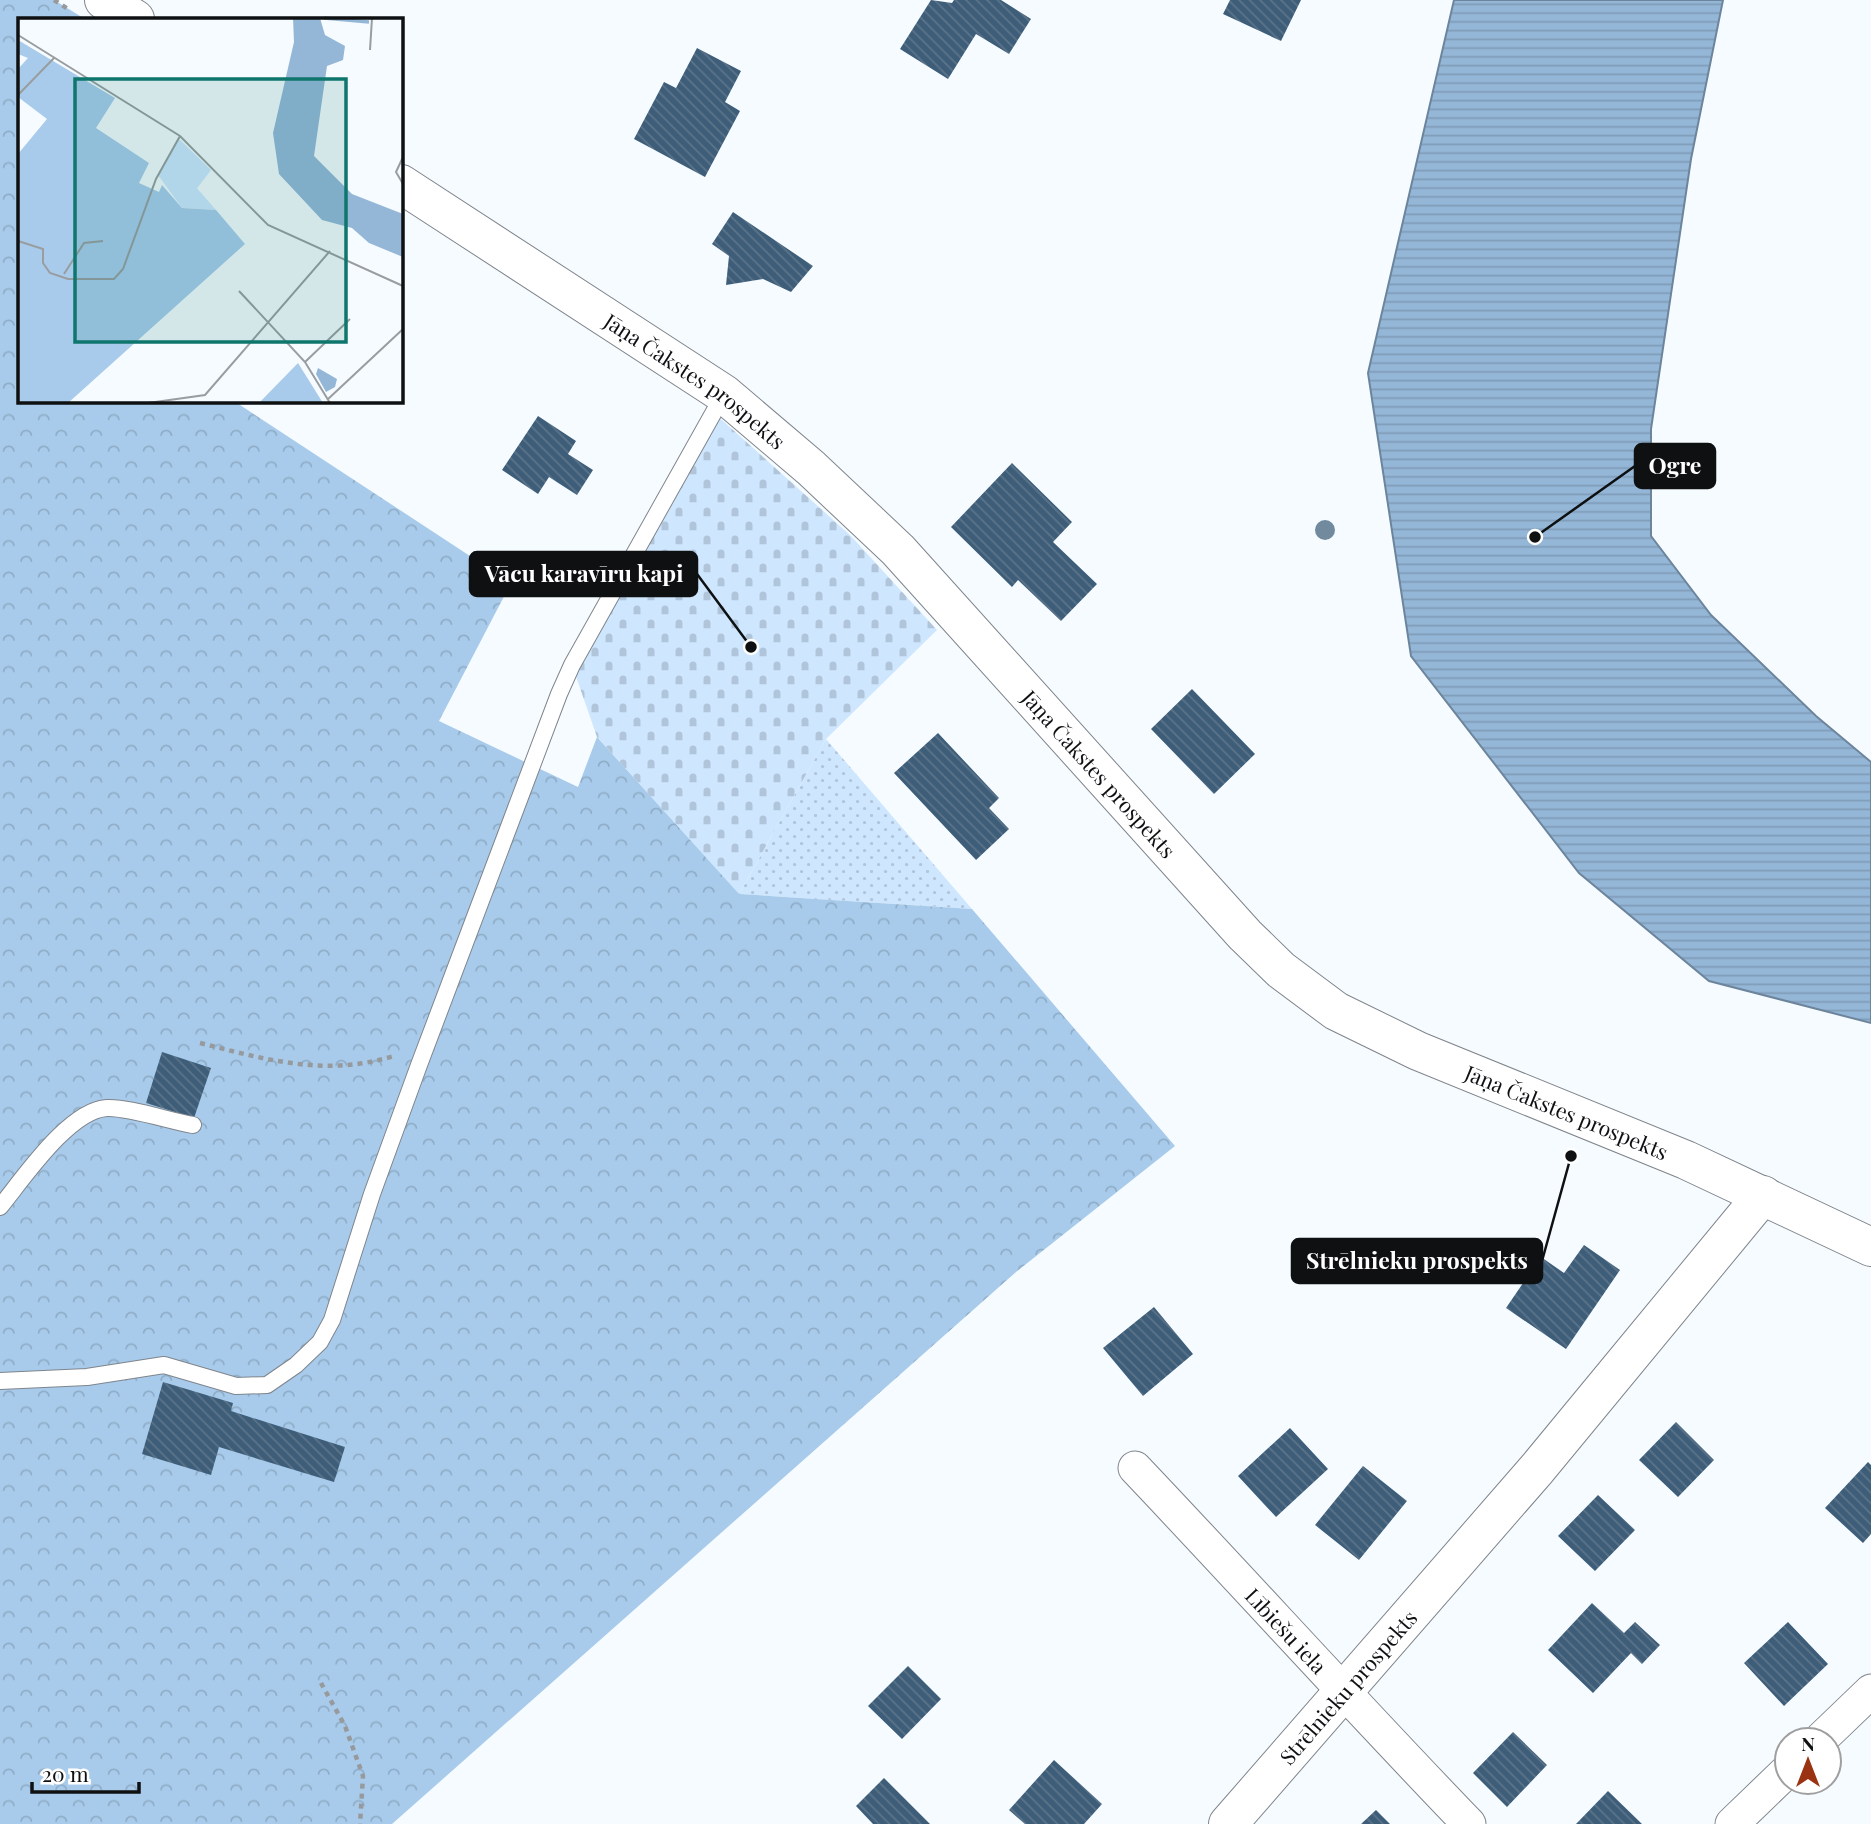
<svg xmlns="http://www.w3.org/2000/svg" width="1871" height="1824" viewBox="0 0 1871 1824" font-family="'Playfair Display',serif">
	<style>
		.grass { fill: url(#grass-dots) }
		.forest { fill: url(#forest-crowns) }
		.cemetery { fill: url(#cemetery-stones) }
		.water { fill: url(#water-rules); stroke: #6c859c; stroke-width: 2 }
		.building { fill: url(#building-back-hatch) }
		.lines { fill: none; stroke-linecap: round; stroke-linejoin: round }
		.service-casing { stroke: #7f858c; stroke-width: 18 }
		.minor-casing { stroke: #7f858c; stroke-width: 35 }
		.tertiary-casing { stroke: #7f858c; stroke-width: 40 }
		.path { stroke: #979a9d; stroke-width: 4.5; stroke-dasharray: 5 5; stroke-linecap: butt }
		.service { stroke: #fff; stroke-width: 16 }
		.minor { stroke: #fff; stroke-width: 33 }
		.tertiary { stroke: #fff; stroke-width: 38 }
		.tree { fill: #718a9d }
		.labels { text-anchor: middle; dominant-baseline: central; stroke-width: 7; stroke-linejoin: round; paint-order: stroke }
		.street-label { font-size: 21px; fill: #0e1012; stroke: #fff }
		.inset-river { fill: none; stroke: #95b7d7; stroke-width: 3.5 }
		.inset-road { fill: none; stroke: #999da0; stroke-width: 2 }
		.view { fill: #0f766e; fill-opacity: 0.15; stroke: #0f766e; stroke-width: 3.5 }
		.inset-edge { fill: none; stroke: #0e1012; stroke-width: 3.5 }
		.leader { fill: none; stroke: #0e1012; stroke-width: 2.5 }
		.callout-dot { fill: #0e1012; stroke: #fff; stroke-width: 2.5 }
		.callout { fill: #0e1012; stroke: #0e1012; stroke-width: 2.5 }
		.callout-label { font-size: 23px; text-anchor: middle; font-weight: bold; fill: #fff }
	</style>
	<defs>
		<pattern id="grass-dots" width="8" height="8" patternUnits="userSpaceOnUse" patternTransform="scale(1.75)"><rect width="8" height="8" fill="#cee7ff"/><path d="M2 2h.1M6 6h.1" fill="none" stroke="#b0c5da" stroke-width="1.8" stroke-linecap="round"/></pattern>
		<pattern id="forest-crowns" width="20" height="18" patternUnits="userSpaceOnUse" patternTransform="scale(1.75)"><rect width="20" height="18" fill="#a8cbeb"/><path d="M2 6a3 3 0 1 1 6 0M12 15a3 3 0 1 1 6 0" fill="none" stroke="#8fadc8"/></pattern>
		<pattern id="cemetery-stones" width="16" height="16" patternUnits="userSpaceOnUse" patternTransform="scale(1.75)"><rect width="16" height="16" fill="#cee7ff"/><path d="M2 7V4a2 2 0 0 1 4 0v3zM10 15v-3a2 2 0 0 1 4 0v3z" fill="#b0c5da"/></pattern>
		<pattern id="water-rules" width="6" height="5" patternUnits="userSpaceOnUse" patternTransform="scale(1.75)"><rect width="6" height="5" fill="#95b7d7"/><path d="M0 2.5h6" fill="none" stroke="#7f9cb8"/></pattern>
		<pattern id="building-back-hatch" width="6" height="6" patternUnits="userSpaceOnUse" patternTransform="scale(1.75)"><rect width="6" height="6" fill="#3d5d79"/><path d="M-1 5l2 2M0 0l6 6M5-1l2 2" fill="none" stroke="#5c7489"/></pattern>
	</defs>
	<rect width="100%" height="100%" fill="#f6fbff"/>
	<!-- grass -->
	<path class="grass" d="M 826,739 L 972,909 L 739,894 Z"/>
	<!-- forest -->
	<path class="forest" d="M 0,0 L 54,0 L 85,19 L 19,19 L 19,401 L 234,401 L 511,583 L 439,721 L 578,787 L 597,737 L 740,894 L 972,909 L 1175,1146 L 1016,1272 L 392,1824 L 0,1824 Z"/>
	<!-- cemetery -->
	<path class="cemetery" d="M 713,412 L 850,535 L 937,630 L 826,739 L 739,894 L 597,737 L 572,665 Z"/>
	<!-- water -->
	<path class="water" d="M 1454,0 L 1723,0 L 1691,159 L 1651,429 L 1651,536 L 1711,615 L 1816,716 L 1871,762 L 1871,1023 L 1709,981 L 1579,873 L 1411,656 L 1368,373 Z"/>
	<!-- building -->
	<path class="building" d="M 931,0 L 952,3 L 954,0 L 1001,0 L 1031,19 L 1009,54 L 976,34 L 948,79 L 900,49 Z
		M 1230,0 L 1301,0 L 1281,41 L 1223,14 Z
		M 697,48 L 741,71 L 725,102 L 740,111 L 705,177 L 634,139 L 664,82 L 676,88 Z
		M 733,212 L 813,266 L 791,292 L 763,279 L 726,285 L 729,256 L 712,244 Z
		M 538,416 L 576,441 L 568,454 L 593,470 L 577,495 L 549,477 L 538,494 L 502,470 Z
		M 1012,463 L 1072,522 L 1053,542 L 1097,584 L 1061,621 L 1018,580 L 1012,587 L 951,527 Z
		M 1192,689 L 1255,754 L 1214,794 L 1151,729 Z
		M 938,733 L 999,798 L 989,808 L 1009,829 L 976,860 L 894,773 Z
		M 162,1052 L 211,1068 L 194,1118 L 146,1103 Z
		M 1584,1245 L 1620,1270 L 1566,1349 L 1506,1308 L 1541,1257 L 1564,1273 Z
		M 1154,1307 L 1193,1354 L 1143,1396 L 1103,1348 Z
		M 163,1382 L 233,1403 L 231,1411 L 345,1447 L 334,1482 L 219,1447 L 211,1475 L 142,1454 Z
		M 1676,1422 L 1714,1460 L 1678,1497 L 1639,1460 Z
		M 1290,1428 L 1328,1469 L 1276,1517 L 1238,1476 Z
		M 1868,1462 L 1871,1465 L 1871,1534 L 1863,1543 L 1825,1508 Z
		M 1363,1466 L 1407,1501 L 1359,1560 L 1315,1525 Z
		M 1598,1495 L 1635,1530 L 1595,1571 L 1558,1536 Z
		M 1592,1603 L 1624,1633 L 1635,1622 L 1660,1645 L 1642,1664 L 1631,1653 L 1593,1693 L 1548,1650 Z
		M 1788,1622 L 1828,1664 L 1784,1706 L 1744,1663 Z
		M 908,1666 L 941,1699 L 902,1739 L 868,1706 Z
		M 1513,1732 L 1547,1765 L 1507,1807 L 1473,1773 Z
		M 1054,1760 L 1102,1804 L 1084,1824 L 1025,1824 L 1009,1810 Z
		M 884,1778 L 930,1824 L 873,1824 L 856,1806 Z
		M 1608,1791 L 1642,1824 L 1576,1824 Z
		M 1376,1810 L 1390,1824 L 1361,1824 Z"/>
	<g class="lines">
		<!-- service casing -->
		<g class="service-casing">
			<path id="service" d="M 0,1207 C 23,1179 69,1110 107,1108 C 128,1107 170,1121 193,1125
				M 0,1381 L 87,1377 L 164,1365 L 236,1386 L 267,1385 L 296,1365 L 320,1342 L 332,1320 L 372,1194 L 419,1065 L 559,694 L 572,665 L 724,394"/>
		</g>
		<!-- minor casing -->
		<g class="minor-casing">
			<g id="minor">
				<path id="s1" d="M 1135,1468 C 1247,1586 1356,1707 1469,1824"/>
				<path d="M 1820,1740 L 1871,1691"/>
				<path d="M 1732,1824 L 1787,1771"/>
			</g>
		</g>
		<!-- tertiary casing -->
		<g class="tertiary-casing">
			<g id="tertiary">
				<path d="M 104,0 L 135,19"/>
				<path id="s2" d="M 401,184 L 724,394 L 811,468 L 898,550 L 1245,935 L 1281,970 L 1336,1011 L 1418,1051 L 1686,1160 L 1871,1247"/>
				<path id="s3" d="M 1228,1824 L 1537,1469 L 1763,1195"/>
			</g>
		</g>
		<!-- path -->
		<path class="path" d="M 54,0 L 68,9
			M 200,1043 C 268,1060 325,1077 394,1056
			M 321,1683 L 345,1726 L 363,1776 L 360,1824"/>
		<!-- service -->
		<use href="#service" class="service"/>
		<!-- minor -->
		<use href="#minor" class="minor"/>
		<!-- tertiary -->
		<use href="#tertiary" class="tertiary"/>
	</g>
	<!-- trees -->
	<circle class="tree" cx="1325" cy="530" r="10"/>
	<g class="labels">
		<!-- street labels -->
		<g class="street-label">
			<text stroke="none"><textPath href="#s2" startOffset="354">Jāņa Čakstes prospekts</textPath></text>
			<text stroke="none"><textPath href="#s2" startOffset="920">Jāņa Čakstes prospekts</textPath></text>
			<text stroke="none"><textPath href="#s2" startOffset="1508">Jāņa Čakstes prospekts</textPath></text>
			<text stroke="none"><textPath href="#s1" startOffset="222">Lībiešu iela</textPath></text>
			<text stroke="none"><textPath href="#s3" startOffset="182">Strēlnieku prospekts</textPath></text>
		</g>
	</g>
	<!-- overview -->
	<g transform="translate(18 18)">
		<rect width="385" height="385" fill="#f6fbff"/>
		<path d="M 177,168 L 198,192 L 164,190 Z" fill="#cee7ff"/>
		<path d="M 0,22 L 97,80 L 78,110 L 131,145 L 121,165 L 141,174 L 144,167 L 164,190 L 198,192 L 227,226 L 50,385 L 0,385 L 0,136 L 29,101 L 0,79 L 0,51 L 10,40 L 0,36 ZM 280,345 L 305,385 L 241,385 Z" fill="#a8cbeb"/>
		<path d="M 160,120 L 193,152 L 164,190 L 140,157 Z" fill="#cee7ff"/>
		<path d="M 275,0 L 302,0 L 307,17 L 327,28 L 325,42 L 309,48 L 296,138 L 334,176 L 385,196 L 385,239 L 351,225 L 334,210 L 304,202 L 261,156 L 255,115 L 276,24 ZM 300,350 L 319,361 L 317,369 L 308,374 L 298,356 Z" fill="#95b7d7"/>
		<path class="inset-river" d="M 306,0 L 351,4"/>
		<path class="inset-road" d="M 0,17 L 162,118 L 250,207 L 385,268M 352,32 L 354,0M 0,77 L 37,39M 385,139 L 378,154 L 385,166M 0,223 L 25,231 L 25,245 L 32,255 L 50,261 L 96,261 L 105,251 L 138,161 L 162,118M 46,256 L 66,225 L 85,223M 221,273 L 287,344 L 312,385M 287,344 L 332,301M 309,382 L 385,311M 130,385 L 187,377 L 312,233"/>
		<path class="view" d="M 57,61 L 328,61 L 328,324 L 57,324 Z"/>
		<rect width="385" height="385" class="inset-edge"/>
	</g>
	<!-- callouts -->
	<path class="leader" d="M1535 537L1635 466M751 647L697 574M1571 1156L1542 1261"/>
	<g class="callout-dot">
		<circle cx="1535" cy="537" r="7"/>
		<circle cx="751" cy="647" r="7"/>
		<circle cx="1571" cy="1156" r="7"/>
	</g>
	<g class="callout">
		<rect x="1635" y="444" width="80" height="44" rx="7"/>
		<rect x="470" y="552" width="227" height="44" rx="7"/>
		<rect x="1292" y="1239" width="250" height="44" rx="7"/>
	</g>
	<g class="callout-label">
		<text x="1675" y="474">Ogre</text>
		<text x="584" y="582">Vācu karavīru kapi</text>
		<text x="1417" y="1269">Strēlnieku prospekts</text>
	</g>
	<!-- north arrow -->
	<g transform="translate(1808 1761)"><circle r="33" fill="#ffffff" stroke="#9f9fa0" stroke-width="2"/>
	<path d="M0-5L12 26L0 18L-12 26Z" fill="#9a3312"/>
	<text y="-10" font-size="19" font-weight="bold" text-anchor="middle" fill="#0e1012">N</text>
	</g>
	<!-- scale -->
	<path d="M32 1782v10h107v-10" fill="none" stroke="#0e1012" stroke-width="3.5"/>
	<text x="42" y="1782" font-size="21" fill="#0e1012" stroke="#ffffff" stroke-width="5" paint-order="stroke">20 m</text>
</svg>
